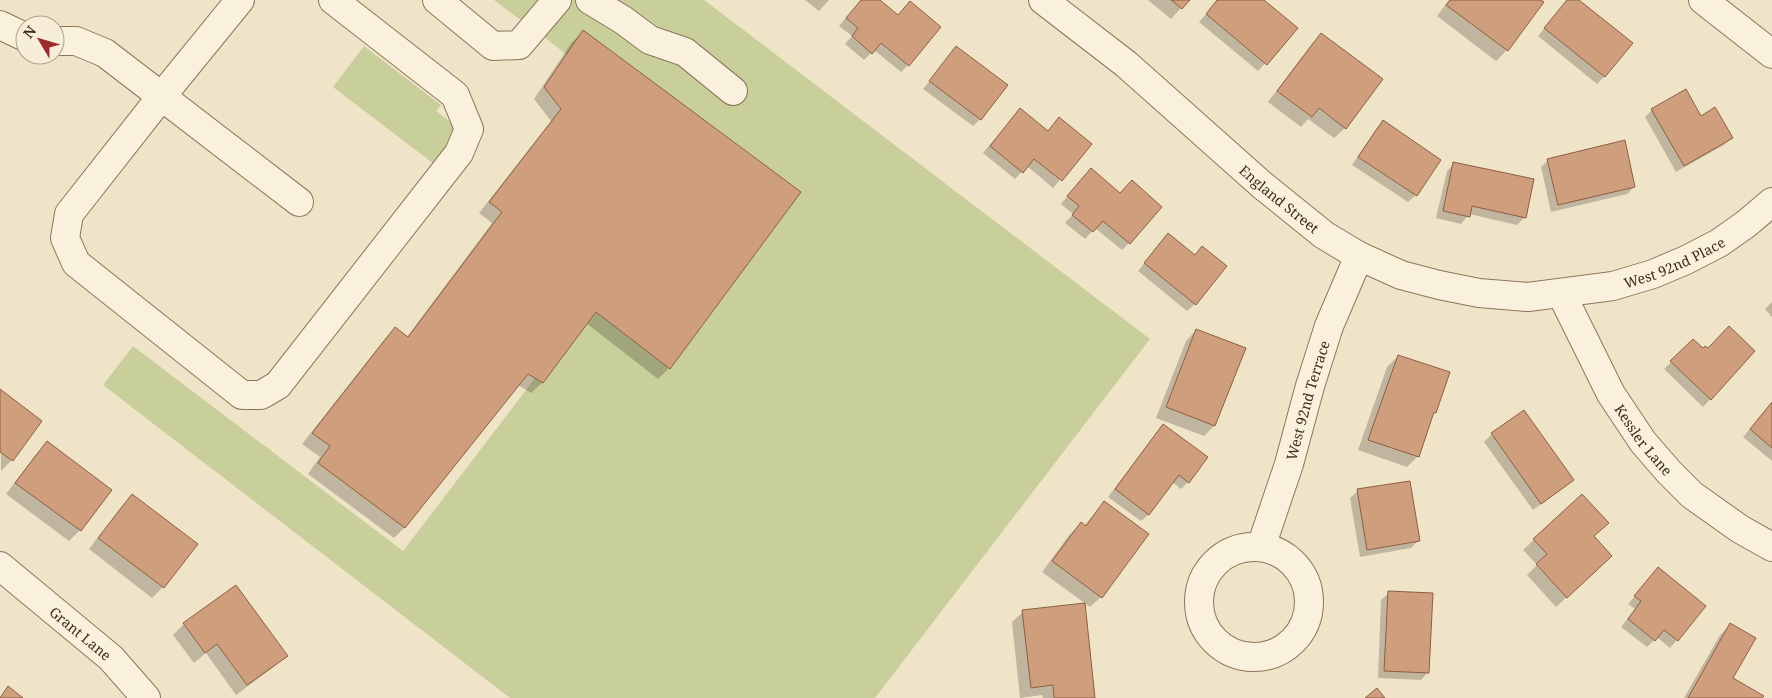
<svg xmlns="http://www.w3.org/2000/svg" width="1772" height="698" viewBox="0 0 1772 698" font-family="'Noto Serif',serif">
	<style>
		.green { fill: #c9cf9b }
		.shadow { fill: #0003 }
		.building { fill: #cf9f7d; stroke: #8d5f41 }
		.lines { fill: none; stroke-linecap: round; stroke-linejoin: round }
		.minor-casing { stroke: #8d765c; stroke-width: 30 }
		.minor { stroke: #faf1dc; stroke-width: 28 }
		.labels { text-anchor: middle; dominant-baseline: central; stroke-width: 4.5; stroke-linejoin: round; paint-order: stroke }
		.street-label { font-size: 14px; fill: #3d2e20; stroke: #f7eed8 }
	</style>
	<rect width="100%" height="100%" fill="#f0e4c8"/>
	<!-- green -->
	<path class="green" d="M 494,0 L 704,0 L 1150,339 L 875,698 L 510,698 L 103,385 L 133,346 L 403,551 L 701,161 L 553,44 Z
		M 364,46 L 441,105 L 436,111 L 461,130 L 434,164 L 333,87 Z"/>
	<!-- shadow -->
	<path class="shadow" d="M 805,0 L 829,0 L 819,11 Z
		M 861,0 L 878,0 L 908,65 L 901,72 L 874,50 L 864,60 L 845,44 L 852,36 L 839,26 Z
		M 1148,0 L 1188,0 L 1171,19 Z
		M 1218,0 L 1262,0 L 1296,29 L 1258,71 L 1199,22 Z
		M 1449,0 L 1539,0 L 1543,2 L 1507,50 L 1496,61 L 1437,16 Z
		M 1568,0 L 1577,0 L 1605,76 L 1597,84 L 1538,36 Z
		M 583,32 L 800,192 L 669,368 L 658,379 L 586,323 L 542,383 L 531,393 L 518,385 L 404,528 L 394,538 L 308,474 L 320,457 L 302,444 L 384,340 L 395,329 L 407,337 L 492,223 L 479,213 L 551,121 L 534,99 L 572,42 Z
		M 1321,34 L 1381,80 L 1345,128 L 1334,138 L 1308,119 L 1301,127 L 1268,102 L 1311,45 Z
		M 956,48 L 980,119 L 973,126 L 923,89 Z
		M 1652,110 L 1701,117 L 1731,138 L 1724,145 L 1676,172 L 1645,117 Z
		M 1013,117 L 1047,132 L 1090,144 L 1053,188 L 1027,166 L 1015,179 L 983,153 Z
		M 1383,122 L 1440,160 L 1416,195 L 1408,202 L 1352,165 L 1376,129 Z
		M 1548,160 L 1634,187 L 1627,194 L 1551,212 L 1541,167 Z
		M 1454,164 L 1525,217 L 1517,225 L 1469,214 L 1461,224 L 1436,218 L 1447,171 Z
		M 1084,177 L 1129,243 L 1122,250 L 1095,228 L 1085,239 L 1065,223 L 1073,214 L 1061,204 Z
		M 1161,242 L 1194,256 L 1202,248 L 1195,304 L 1187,311 L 1138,271 Z
		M 1772,302 L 1772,317 L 1765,309 Z
		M 1196,330 L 1214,426 L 1204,436 L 1156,418 L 1186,341 Z
		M 1693,341 L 1703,350 L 1754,351 L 1703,407 L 1664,369 Z
		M 1398,356 L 1435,412 L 1431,415 L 1417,457 L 1407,467 L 1358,450 L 1387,367 Z
		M 0,391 L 41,421 L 12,460 L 1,471 Z
		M 1772,403 L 1772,461 L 1743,437 Z
		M 1523,412 L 1572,480 L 1565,487 L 1533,510 L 1484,442 L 1492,434 Z
		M 1163,426 L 1188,482 L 1181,489 L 1172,482 L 1149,514 L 1141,521 L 1108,497 L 1156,433 Z
		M 47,443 L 110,490 L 80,530 L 69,541 L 6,494 L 36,454 Z
		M 1358,491 L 1418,541 L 1411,548 L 1360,557 L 1350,498 Z
		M 133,495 L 196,544 L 163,587 L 152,598 L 89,549 L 122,506 Z
		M 1582,495 L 1600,567 L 1556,607 L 1527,575 L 1537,565 L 1523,550 Z
		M 1104,502 L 1101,597 L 1090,607 L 1042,572 L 1070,534 L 1081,524 L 1084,526 Z
		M 1658,569 L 1677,640 L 1670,648 L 1657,637 L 1647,647 L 1621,627 L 1635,609 L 1628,604 Z
		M 236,586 L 286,655 L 275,666 L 236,695 L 206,653 L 194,663 L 173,635 L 184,624 Z
		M 1389,593 L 1428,672 L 1421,680 L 1378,678 L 1381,600 Z
		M 1023,612 L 1094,698 L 1043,698 L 1042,695 L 1020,698 L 1012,622 Z
		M 1730,625 L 1732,679 L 1761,698 L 1684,698 L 1720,635 Z"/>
	<!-- building -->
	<path class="building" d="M 861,0 L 880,0 L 898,15 L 910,1 L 941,27 L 909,66 L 881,43 L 872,54 L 852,36 L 858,28 L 846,18 Z
		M 1171,0 L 1190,0 L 1182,9 Z
		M 1217,0 L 1264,0 L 1298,28 L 1267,65 L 1206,14 Z
		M 1450,0 L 1541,0 L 1544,2 L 1508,51 L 1446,5 Z
		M 1567,0 L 1579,0 L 1633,43 L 1605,77 L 1544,28 Z
		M 583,30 L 801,192 L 670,369 L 596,312 L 543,383 L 528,374 L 405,528 L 318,463 L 330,446 L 312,433 L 395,327 L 408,337 L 502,212 L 489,202 L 561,109 L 544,87 Z
		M 1321,33 L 1383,79 L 1346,129 L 1319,108 L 1312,117 L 1277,91 Z
		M 956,46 L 1008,85 L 981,120 L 929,81 Z
		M 1686,89 L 1701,116 L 1715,107 L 1733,138 L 1684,166 L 1651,109 Z
		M 1020,108 L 1048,131 L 1059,117 L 1092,144 L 1062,181 L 1034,159 L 1023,173 L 990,146 Z
		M 1383,120 L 1441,160 L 1417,196 L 1358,157 Z
		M 1625,140 L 1635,187 L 1558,205 L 1547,159 Z
		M 1453,162 L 1534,179 L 1526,218 L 1472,206 L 1470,217 L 1443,211 Z
		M 1091,168 L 1120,193 L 1132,180 L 1162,207 L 1130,244 L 1103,221 L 1093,232 L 1072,215 L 1079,206 L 1067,196 Z
		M 1168,233 L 1195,255 L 1202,246 L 1227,266 L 1196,305 L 1144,263 Z
		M 1729,326 L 1755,351 L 1711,400 L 1670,361 L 1693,339 L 1703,348 L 1705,346 L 1708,348 Z
		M 1196,329 L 1246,348 L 1215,426 L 1166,407 Z
		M 1398,355 L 1450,372 L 1436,413 L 1434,412 L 1419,457 L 1368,440 Z
		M 0,389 L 42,421 L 13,461 L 0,452 Z
		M 1772,402 L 1772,448 L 1750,429 Z
		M 1524,410 L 1574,480 L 1541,504 L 1491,433 Z
		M 1163,424 L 1208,457 L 1189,483 L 1179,475 L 1149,515 L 1115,489 Z
		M 47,441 L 112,490 L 81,531 L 15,483 Z
		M 1410,481 L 1420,541 L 1367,550 L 1357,489 Z
		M 132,494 L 198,544 L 164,588 L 98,538 Z
		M 1582,494 L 1609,523 L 1594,536 L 1612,556 L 1567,598 L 1536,564 L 1547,554 L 1533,539 Z
		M 1104,501 L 1149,534 L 1102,598 L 1052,561 L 1081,522 L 1086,526 Z
		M 1658,567 L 1706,606 L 1678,641 L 1664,630 L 1655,641 L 1628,619 L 1641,601 L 1634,596 Z
		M 236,585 L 288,656 L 247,685 L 217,644 L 205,653 L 183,623 Z
		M 1388,591 L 1433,593 L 1429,673 L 1384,671 Z
		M 1085,603 L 1095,698 L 1054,698 L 1053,685 L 1031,688 L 1022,610 Z
		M 1730,623 L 1756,638 L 1733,678 L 1764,696 L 1762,698 L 1688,698 Z
		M 8,686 L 23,698 L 0,698 Z
		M 1377,688 L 1385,698 L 1365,698 Z"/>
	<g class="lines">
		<!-- minor casing -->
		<g class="minor-casing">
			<g id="minor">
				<path d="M 240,0 L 161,97 L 69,214 L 65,238 L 76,263 L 242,395 L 261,395 L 278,385 L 459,153 L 469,129 L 455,95 L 333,0"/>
				<path d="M 437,0 L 493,46 L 519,45 L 557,0"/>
				<path d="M 590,0 L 623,20 L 650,40 L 685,52 L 733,91"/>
				<path id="s1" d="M 1043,0 L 1126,64 L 1262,185 L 1324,235 L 1359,256 L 1401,275 L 1439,285 L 1479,293 L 1528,297 L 1613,286 L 1653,274 L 1686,260 L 1719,243 L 1746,224 L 1772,202"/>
				<path d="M 1703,0 L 1772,54"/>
				<path d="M 0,25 L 25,37"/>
				<path d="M 55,41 L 76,41 L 105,53 L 299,202"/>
				<path id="s2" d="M 1561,293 L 1611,394 L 1643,442 L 1669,472 L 1692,495 L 1740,529 L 1772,547"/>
				<circle cx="1254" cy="602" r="55"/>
				<path id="s3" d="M 1261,547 L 1289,464 L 1310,386 L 1329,326 L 1359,256"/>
				<path id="s4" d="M 0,566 L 111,658 L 146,698"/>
			</g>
		</g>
		<!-- minor -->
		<use href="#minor" class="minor"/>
	</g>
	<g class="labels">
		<!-- street labels -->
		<g class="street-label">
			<text stroke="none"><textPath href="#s1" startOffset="309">England Street</textPath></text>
			<text stroke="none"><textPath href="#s1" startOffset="734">West 92nd Place</textPath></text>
			<text stroke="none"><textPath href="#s3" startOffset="154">West 92nd Terrace</textPath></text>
			<text stroke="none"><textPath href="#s2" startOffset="169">Kessler Lane</textPath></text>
			<text stroke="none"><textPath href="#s4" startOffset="105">Grant Lane</textPath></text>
		</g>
	</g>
	<!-- north arrow -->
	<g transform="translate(40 40) rotate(308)"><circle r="24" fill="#f7eed8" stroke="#ada18e"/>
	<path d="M0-4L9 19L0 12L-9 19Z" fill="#9e2a2b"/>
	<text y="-8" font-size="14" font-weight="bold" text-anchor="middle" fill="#3d2e20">N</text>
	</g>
</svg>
